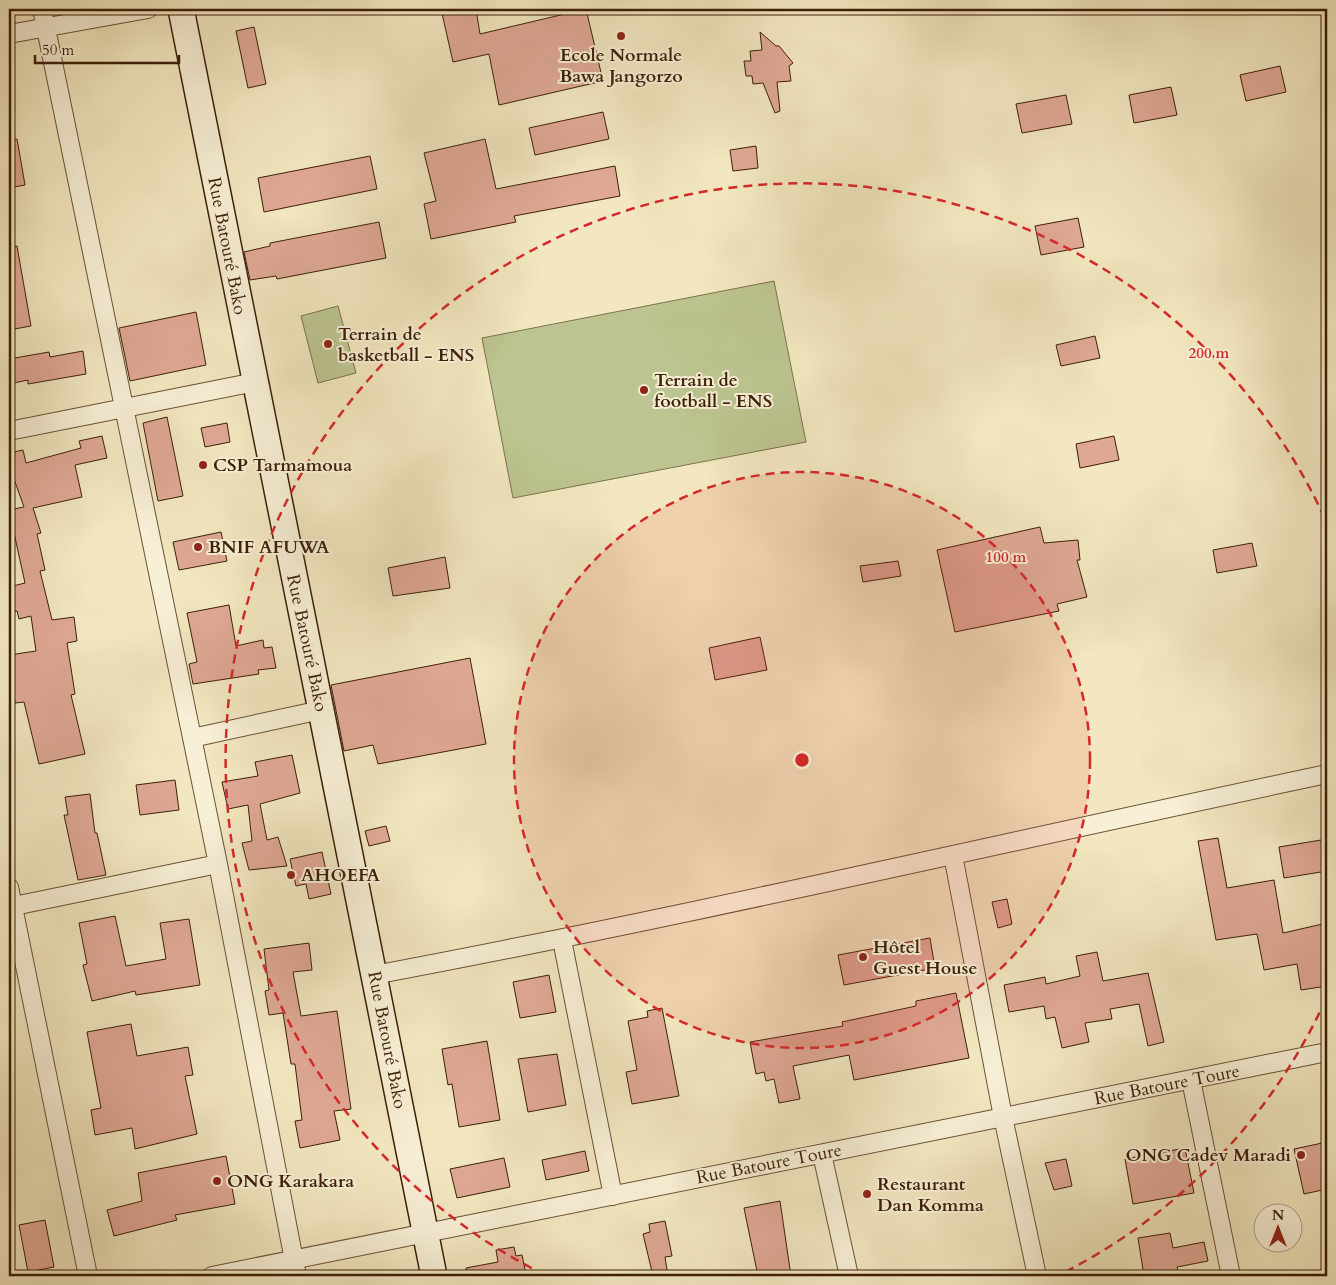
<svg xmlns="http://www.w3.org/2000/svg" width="1336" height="1285" viewBox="0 0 1336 1285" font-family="Cardo,serif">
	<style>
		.green { fill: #bcc591; stroke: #7c724c }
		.building { fill: #dfa895; stroke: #3c1f07 }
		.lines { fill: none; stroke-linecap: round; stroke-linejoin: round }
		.street-casing { stroke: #6a5135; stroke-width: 20 }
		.secondary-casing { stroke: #3c1f07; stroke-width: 28 }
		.street { stroke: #f7efd6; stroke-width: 18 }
		.secondary { stroke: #f7efd6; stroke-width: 25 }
		.ring { fill: none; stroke: #d62828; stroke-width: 2.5; stroke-dasharray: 9 6 }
		.poi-dot { fill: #8f2418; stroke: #f7efd6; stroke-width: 2 }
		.labels { text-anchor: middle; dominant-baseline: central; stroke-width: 4; stroke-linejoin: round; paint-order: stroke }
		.poi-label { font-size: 18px; font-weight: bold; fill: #3c1f07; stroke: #f7efd6; text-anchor: start }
		.street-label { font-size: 18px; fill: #3c1f07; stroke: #f7efd6 }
		.centre { fill: #d62828; stroke: #f7efd6; stroke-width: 2.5 }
		.ring-label { font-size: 15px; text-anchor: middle; font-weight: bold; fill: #d62828; stroke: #f7efd6; stroke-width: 4; stroke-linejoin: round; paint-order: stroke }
	</style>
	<rect width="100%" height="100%" fill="#f2e7c0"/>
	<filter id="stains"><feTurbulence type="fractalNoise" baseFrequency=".004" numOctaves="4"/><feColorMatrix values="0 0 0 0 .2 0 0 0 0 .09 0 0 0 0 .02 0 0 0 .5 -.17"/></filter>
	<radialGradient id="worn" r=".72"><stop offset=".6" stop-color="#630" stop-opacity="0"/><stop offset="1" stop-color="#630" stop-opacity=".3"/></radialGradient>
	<!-- green -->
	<path class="green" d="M 774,281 L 806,442 L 513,498 L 482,338 Z
		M 338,306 L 356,373 L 318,383 L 301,316 Z"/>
	<!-- building -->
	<path class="building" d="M 441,9 L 476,9 L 480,34 L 586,9 L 603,81 L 499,105 L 489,54 L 453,62 Z
		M 254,27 L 266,84 L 248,88 L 236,31 Z
		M 760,32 L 776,46 L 779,46 L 793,63 L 789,66 L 791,81 L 777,82 L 780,111 L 775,113 L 763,83 L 753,84 L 752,76 L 746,76 L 744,61 L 751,61 L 750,51 L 762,50 Z
		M 1280,66 L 1286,92 L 1246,101 L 1240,75 Z
		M 1171,87 L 1177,115 L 1134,123 L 1129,95 Z
		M 1066,95 L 1072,124 L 1022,133 L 1016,104 Z
		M 603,112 L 609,139 L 535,155 L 529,128 Z
		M 17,139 L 25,185 L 9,188 L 9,140 Z
		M 485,139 L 496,189 L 615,166 L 620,196 L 514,216 L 516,222 L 431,239 L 424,204 L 436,201 L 424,153 Z
		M 756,146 L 758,168 L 733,171 L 730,150 Z
		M 370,156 L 377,189 L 264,212 L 258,178 Z
		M 1078,218 L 1084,247 L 1041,255 L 1035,226 Z
		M 379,222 L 386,258 L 277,279 L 276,276 L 250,280 L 244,252 L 270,246 L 270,243 Z
		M 17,246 L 31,326 L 9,330 L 9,247 Z
		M 196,312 L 206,365 L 130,381 L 119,328 Z
		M 1095,336 L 1100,358 L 1061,366 L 1056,345 Z
		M 83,351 L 86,374 L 28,384 L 28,380 L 9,384 L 9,359 L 49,352 L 50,357 Z
		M 167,417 L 183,496 L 158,501 L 143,423 Z
		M 227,423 L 230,442 L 205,447 L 201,428 Z
		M 102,436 L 107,458 L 75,465 L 82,497 L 33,508 L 41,533 L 37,534 L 45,570 L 40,571 L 52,620 L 74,617 L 77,641 L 67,643 L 75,694 L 71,695 L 85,754 L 39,764 L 24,702 L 15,703 L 9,663 L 9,655 L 36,651 L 31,616 L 19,619 L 17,611 L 9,613 L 9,587 L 25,583 L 9,510 L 24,507 L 14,479 L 9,480 L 9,453 L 23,450 L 26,463 L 81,448 L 79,441 Z
		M 1114,436 L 1119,460 L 1080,468 L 1076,444 Z
		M 1040,527 L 1044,543 L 1078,540 L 1080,560 L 1077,560 L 1087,597 L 1057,604 L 1059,611 L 955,632 L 937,550 Z
		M 221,532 L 227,561 L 179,570 L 173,542 Z
		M 1252,543 L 1257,566 L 1217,573 L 1213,550 Z
		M 445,557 L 450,588 L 393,596 L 388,568 Z
		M 898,561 L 901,576 L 863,582 L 860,566 Z
		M 229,605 L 236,646 L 263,640 L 264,648 L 272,647 L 276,668 L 258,670 L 259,674 L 193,684 L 189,664 L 197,662 L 187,613 Z
		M 760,637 L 767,670 L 715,680 L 709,648 Z
		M 470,658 L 486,744 L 378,764 L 373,745 L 344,751 L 331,685 Z
		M 292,755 L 300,793 L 260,804 L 267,840 L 278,837 L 287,866 L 249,870 L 242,843 L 252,841 L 248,805 L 228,809 L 222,782 L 258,776 L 255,762 Z
		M 175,780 L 179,810 L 140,815 L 136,785 Z
		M 90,794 L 95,833 L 97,833 L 106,875 L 78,880 L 64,815 L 68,815 L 65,797 Z
		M 386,826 L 390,841 L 369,846 L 365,831 Z
		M 1218,838 L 1227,888 L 1274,880 L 1283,933 L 1327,923 L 1327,986 L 1301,990 L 1297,964 L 1264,970 L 1257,934 L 1216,940 L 1198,841 Z
		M 1327,839 L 1327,871 L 1284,878 L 1279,847 Z
		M 322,852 L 331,894 L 309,899 L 306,884 L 296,886 L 290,859 Z
		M 1007,899 L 1012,924 L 998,928 L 992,902 Z
		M 115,916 L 126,966 L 166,959 L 160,923 L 189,919 L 200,985 L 136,995 L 135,991 L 92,1001 L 83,965 L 87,964 L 79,923 Z
		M 930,938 L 935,968 L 844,985 L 838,955 Z
		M 309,943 L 312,970 L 293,972 L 301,1016 L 337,1011 L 351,1109 L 334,1111 L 340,1140 L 300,1148 L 295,1121 L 302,1120 L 295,1064 L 291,1064 L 283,1013 L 269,1015 L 265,991 L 269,990 L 264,949 Z
		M 1097,952 L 1103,981 L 1148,973 L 1164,1042 L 1148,1046 L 1139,1004 L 1110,1009 L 1112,1019 L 1085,1023 L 1089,1042 L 1062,1048 L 1055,1017 L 1046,1019 L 1044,1006 L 1009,1012 L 1004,985 L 1045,977 L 1046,984 L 1080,976 L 1076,956 Z
		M 549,975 L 556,1012 L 520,1018 L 513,982 Z
		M 956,993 L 969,1058 L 854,1080 L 849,1055 L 793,1066 L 800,1099 L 779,1103 L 774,1079 L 766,1081 L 764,1072 L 756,1074 L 750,1042 L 843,1026 L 842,1022 L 916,1006 L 916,1001 Z
		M 662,1008 L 679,1096 L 632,1104 L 626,1072 L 637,1070 L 628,1021 L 648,1017 L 647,1011 Z
		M 131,1024 L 137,1056 L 188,1047 L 193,1075 L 185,1076 L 197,1134 L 135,1149 L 132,1128 L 95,1135 L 91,1110 L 101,1108 L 87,1032 Z
		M 487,1041 L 500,1120 L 459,1127 L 452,1084 L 448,1085 L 442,1049 Z
		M 557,1054 L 566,1105 L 528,1112 L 518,1059 Z
		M 1327,1142 L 1327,1189 L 1304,1194 L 1294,1149 Z
		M 1185,1148 L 1194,1193 L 1133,1204 L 1125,1159 Z
		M 585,1151 L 589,1171 L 546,1180 L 542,1160 Z
		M 226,1156 L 235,1204 L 175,1215 L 177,1220 L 114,1236 L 107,1210 L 142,1201 L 138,1173 Z
		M 504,1158 L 510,1187 L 457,1198 L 450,1169 Z
		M 1066,1159 L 1072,1186 L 1054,1190 L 1045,1163 Z
		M 780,1201 L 791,1276 L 758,1276 L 744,1208 Z
		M 45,1220 L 54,1267 L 28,1272 L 19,1225 Z
		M 665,1221 L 672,1256 L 665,1257 L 668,1276 L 653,1276 L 643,1234 L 650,1232 L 649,1224 Z
		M 1170,1233 L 1173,1248 L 1204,1242 L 1208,1261 L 1177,1267 L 1179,1276 L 1144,1276 L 1138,1238 Z
		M 514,1247 L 516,1256 L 522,1255 L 526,1274 L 510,1276 L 467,1276 L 466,1268 L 498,1262 L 496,1250 Z"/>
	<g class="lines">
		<!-- street casing -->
		<g class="street-casing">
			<path id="street" d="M 42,9 L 218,864 L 297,1276
				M 9,34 L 148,9
				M 9,431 L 255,382
				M 192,738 L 321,710
				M 953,855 L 1003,1117 L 1037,1276
				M 9,887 L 88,1276
				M 9,907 L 218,864
				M 562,940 L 613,1196
				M 374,975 C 694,915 1009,841 1327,774
				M 1191,1080 L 1231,1276
				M 822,1154 L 849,1276
				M 212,1276 L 1327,1052"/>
		</g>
		<!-- secondary casing -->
		<g class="secondary-casing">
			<path id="secondary" d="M 181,9 L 434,1276"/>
		</g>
		<!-- street -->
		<use href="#street" class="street"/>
		<!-- secondary -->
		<use href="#secondary" class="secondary"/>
	</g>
	<!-- distance rings -->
	<circle cx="802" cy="760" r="288" fill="#d62828" fill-opacity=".12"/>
	<g class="ring">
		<circle cx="802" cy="760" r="288"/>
		<path d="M1326 999A576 576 0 0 1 1059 1275M545 1275A576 576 0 1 1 1326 521"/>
	</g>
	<!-- markers -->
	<g class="poi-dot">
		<circle cx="621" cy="36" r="5"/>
		<circle cx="328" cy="344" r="5"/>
		<circle cx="644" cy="390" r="5"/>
		<circle cx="203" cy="465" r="5"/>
		<circle cx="198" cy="547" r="5"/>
		<circle cx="291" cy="875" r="5"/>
		<circle cx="863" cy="957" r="5"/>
		<circle cx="1301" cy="1155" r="5"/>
		<circle cx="217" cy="1181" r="5"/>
		<circle cx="867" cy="1194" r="5"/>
	</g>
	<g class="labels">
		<!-- poi labels -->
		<g class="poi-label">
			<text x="621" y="55" text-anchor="middle">Ecole Normale<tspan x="621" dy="21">Bawa Jangorzo</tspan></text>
			<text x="338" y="334">Terrain de<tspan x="338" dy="21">basketball - ENS</tspan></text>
			<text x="654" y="380">Terrain de<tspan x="654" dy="21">football - ENS</tspan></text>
			<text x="213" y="465">CSP Tarmamoua</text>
			<text x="208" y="547">BNIF AFUWA</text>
			<text x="301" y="875">AHOEFA</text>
			<text x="873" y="947">Hôtel<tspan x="873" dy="21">Guest House</tspan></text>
			<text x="1291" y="1155" text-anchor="end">ONG Cadev Maradi</text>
			<text x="227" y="1181">ONG Karakara</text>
			<text x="877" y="1184">Restaurant<tspan x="877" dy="21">Dan Komma</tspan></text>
		</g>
		<!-- street labels -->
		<g class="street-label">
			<text transform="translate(227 246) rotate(79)">Rue Batouré Bako</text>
			<text transform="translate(307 643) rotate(78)">Rue Batouré Bako</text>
			<text transform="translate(387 1040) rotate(79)">Rue Batouré Bako</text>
			<text transform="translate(1167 1085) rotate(-11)">Rue Batoure Toure</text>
			<text transform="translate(769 1164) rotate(-11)">Rue Batoure Toure</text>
		</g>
	</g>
	<circle cx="802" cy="760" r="8" class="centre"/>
	<g class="ring-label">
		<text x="1209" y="358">200 m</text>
		<text x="1006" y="562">100 m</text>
	</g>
	<!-- margin -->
	<rect width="1336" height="1285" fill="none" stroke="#f2e7c0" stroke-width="30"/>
	<rect x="10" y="10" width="1316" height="1265" fill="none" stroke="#3c1f07" stroke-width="2.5"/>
	<rect x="15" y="15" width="1306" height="1255" fill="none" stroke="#3c1f07"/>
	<!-- north arrow -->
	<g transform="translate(1278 1228)"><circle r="24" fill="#f7efd6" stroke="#ac9c83"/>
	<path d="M0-4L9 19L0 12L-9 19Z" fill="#8f2418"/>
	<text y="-8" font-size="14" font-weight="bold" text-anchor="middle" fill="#3c1f07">N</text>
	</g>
	<!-- scale -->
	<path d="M35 55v8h144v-8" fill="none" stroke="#3c1f07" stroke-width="2.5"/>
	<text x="42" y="55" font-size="15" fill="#3c1f07" stroke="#f7efd6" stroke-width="4" paint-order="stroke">50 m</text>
	<rect width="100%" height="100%" filter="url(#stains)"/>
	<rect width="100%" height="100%" fill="url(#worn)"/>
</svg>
